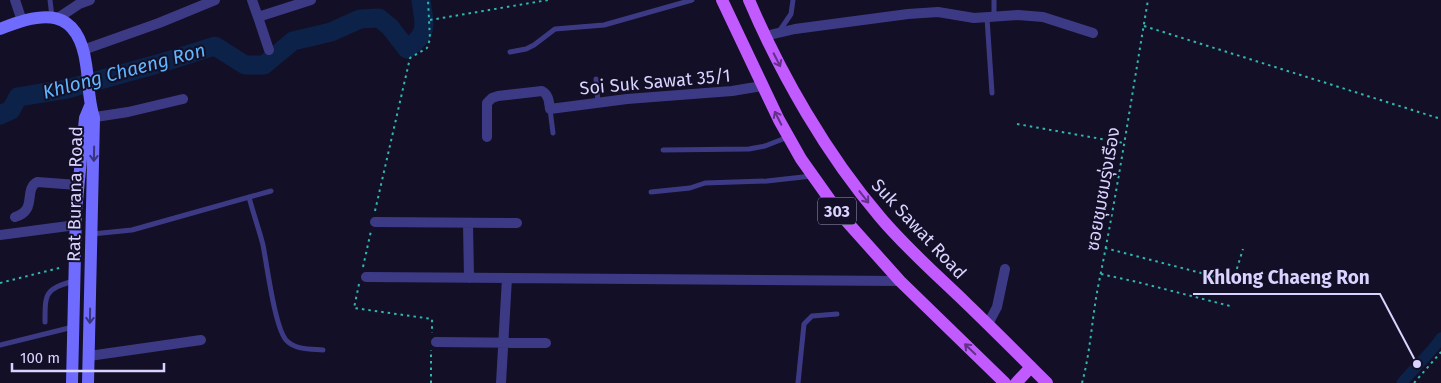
<svg xmlns="http://www.w3.org/2000/svg" width="1441" height="383" viewBox="0 0 1441 383" font-family="'Fira Sans','Noto Sans Thai',sans-serif">
	<style>
		.lines { fill: none; stroke-linecap: round; stroke-linejoin: round }
		.canal { stroke: #0c2248; stroke-width: 11 }
		.river { stroke: #0c2248; stroke-width: 19 }
		.path { stroke: #2fb8b0; stroke-width: 2; stroke-dasharray: 2.5 4; stroke-linecap: butt }
		.lane { stroke: #3d3a85; stroke-width: 5 }
		.street { stroke: #3d3a85; stroke-width: 10 }
		.secondary { stroke: #6f6bff; stroke-width: 12 }
		.primary { stroke: #c25bff; stroke-width: 12 }
		.oneway { stroke: #623188 }
		.oneway2 { stroke: #38347d }
		.labels { text-anchor: middle; dominant-baseline: central; stroke-width: 4; stroke-linejoin: round; paint-order: stroke }
		.shield { fill: #130f26; stroke: #9e99be; stroke-width: 1 }
		.shield-label { font-size: 16px; font-weight: bold; fill: #d9d4ff }
		.street-label { font-size: 18px; fill: #d9d4ff; stroke: #130f26 }
		.water-label { font-size: 19px; font-style: italic; fill: #62b6ff; stroke: #130f26 }
		.leader { fill: none; stroke: #d9d4ff; stroke-width: 2 }
		.callout-dot { fill: #d9d4ff; stroke: #130f26; stroke-width: 2 }
		.callout-label { font-size: 19px; text-anchor: middle; font-weight: bold; fill: #d9d4ff; stroke: #130f26; stroke-width: 4; stroke-linejoin: round; paint-order: stroke }
	</style>
	<rect width="100%" height="100%" fill="#130f26"/>
	<g class="lines">
		<!-- canal -->
		<path class="canal" d="M 1402,383 C 1415,367 1430,354 1441,338"/>
		<!-- river -->
		<path class="river" d="M 0,115 L 11,110 L 18,97 L 67,89 L 161,63 L 215,46 L 245,65 L 264,65 L 293,41 L 331,32 L 360,19 L 379,18 L 390,27 L 407,49 C 430,32 424,25 421,0"/>
		<!-- path -->
		<path class="path" d="M 430,20 L 548,0
			M 1144,26 L 1441,119
			M 1017,124 L 1124,143
			M 375,211 L 410,58 L 427,48 L 430,39 L 428,0
			M 1105,248 L 1228,280 L 1234,278 L 1243,249
			M 363,267 L 371,231
			M 1101,274 L 1137,282 L 1230,306
			M 0,283 L 63,267
			M 359,284 L 354,308 L 432,319 L 432,333
			M 431,383 L 431,350
			M 1082,383 C 1091,350 1092,315 1099,282 C 1118,188 1132,94 1148,0
			M 1414,383 L 1441,352"/>
		<!-- lane -->
		<path class="lane" d="M 50,0 L 52,17
			M 994,0 L 994,17
			M 987,18 L 992,93
			M 778,33 L 791,14 L 793,0
			M 510,52 L 526,49 L 534,45 L 555,29 L 604,25 L 692,0
			M 596,79 L 598,103
			M 550,109 L 553,133
			M 663,150 L 749,149 L 765,146 L 788,137
			M 651,192 L 690,188 L 705,183 L 767,181 L 812,176
			M 249,197 C 253,213 259,229 263,245 C 267,265 275,330 287,341 C 296,350 311,349 323,350
			M 92,234 L 132,230 L 271,191
			M 45,322 C 45,293 45,289 74,281
			M 0,345 L 73,327
			M 798,383 L 804,324 L 812,316 L 837,314"/>
		<!-- street -->
		<path class="street" d="M 15,0 L 22,21
			M 252,0 L 258,17 L 311,0
			M 258,17 L 269,50
			M 58,18 L 79,4 L 90,0
			M 765,36 L 795,29 L 908,14 L 938,12 L 974,18 L 1018,15 L 1043,17 L 1093,33
			M 83,50 L 159,23 L 215,0
			M 89,118 L 128,112 L 183,99
			M 487,137 L 487,103 L 492,98 L 498,96 L 542,91 C 549,95 549,102 550,109 L 627,99 L 732,91 L 762,86
			M 15,217 C 38,210 23,190 37,182 L 78,185
			M 375,222 L 517,223
			M 468,223 L 469,278
			M 0,235 L 76,225
			M 366,277 L 900,281
			M 988,324 L 997,307 L 1005,269
			M 436,342 L 546,343
			M 89,356 L 201,340
			M 501,383 L 507,278"/>
		<!-- secondary -->
		<path class="secondary" d="M 0,29 C 43,11 78,7 86,64 C 89,82 88,100 94,118 L 88,383
			M 72,383 L 76,211 L 85,118 L 90,106"/>
		<!-- primary -->
		<path class="primary" d="M 722,0 L 779,120 L 801,159 L 840,214 L 900,281 L 1005,383
			M 749,0 C 781,75 827,155 880,217 C 906,248 937,275 966,303 C 993,329 1020,356 1047,383
			M 1016,383 L 1031,367"/>
	</g>
	<!-- one-way arrows -->
	<defs><path id="oneway-shaft" d="M-6 0H5M1.5-3L5.5 0L1.5 3" fill="none" stroke-width="1.6" stroke-linecap="round" stroke-linejoin="round" transform="scale(1.25)"/></defs>
	<g class="oneway">
		<use href="#oneway-shaft" transform="translate(777 60) rotate(63)"/>
		<use href="#oneway-shaft" transform="translate(778 118) rotate(-117)"/>
		<use href="#oneway-shaft" transform="translate(864 197) rotate(52)"/>
		<use href="#oneway-shaft" transform="translate(970 349) rotate(-136)"/>
	</g>
	<g class="oneway2">
		<use href="#oneway-shaft" transform="translate(94 154) rotate(91)"/>
		<use href="#oneway-shaft" transform="translate(90 316) rotate(91)"/>
	</g>
	<g class="labels">
		<!-- shield labels -->
		<rect class="shield" x="818" y="197.5" width="38" height="27" rx="4"/>
		<g class="shield-label">
			<text x="837" y="211">303</text>
		</g>
		<!-- street labels -->
		<g class="street-label">
			<text transform="translate(655 82) rotate(-5)">Soi Suk Sawat 35/1</text>
			<text transform="translate(1103 189) rotate(-80)">ซอยชุมชมรุ่งเรือง</text>
			<text transform="translate(75 194) rotate(-89)">Rat Burana Road</text>
			<text transform="translate(919 229) rotate(47)">Suk Sawat Road</text>
		</g>
		<!-- water labels -->
		<g class="water-label">
			<text transform="translate(124 71) rotate(-15)">Khlong Chaeng Ron</text>
		</g>
	</g>
	<!-- callouts -->
	<path class="leader" d="M1417 364L1380 294H1193"/>
	<circle class="callout-dot" cx="1417" cy="364" r="5"/>
	<g class="callout-label">
		<text x="1286" y="284">Khlong Chaeng Ron</text>
	</g>
	<!-- scale -->
	<path d="M12 363v8h152v-8" fill="none" stroke="#d9d4ff" stroke-width="2.5"/>
	<text x="20" y="363" font-size="15" fill="#d9d4ff" stroke="#130f26" stroke-width="4" paint-order="stroke">100 m</text>
</svg>
